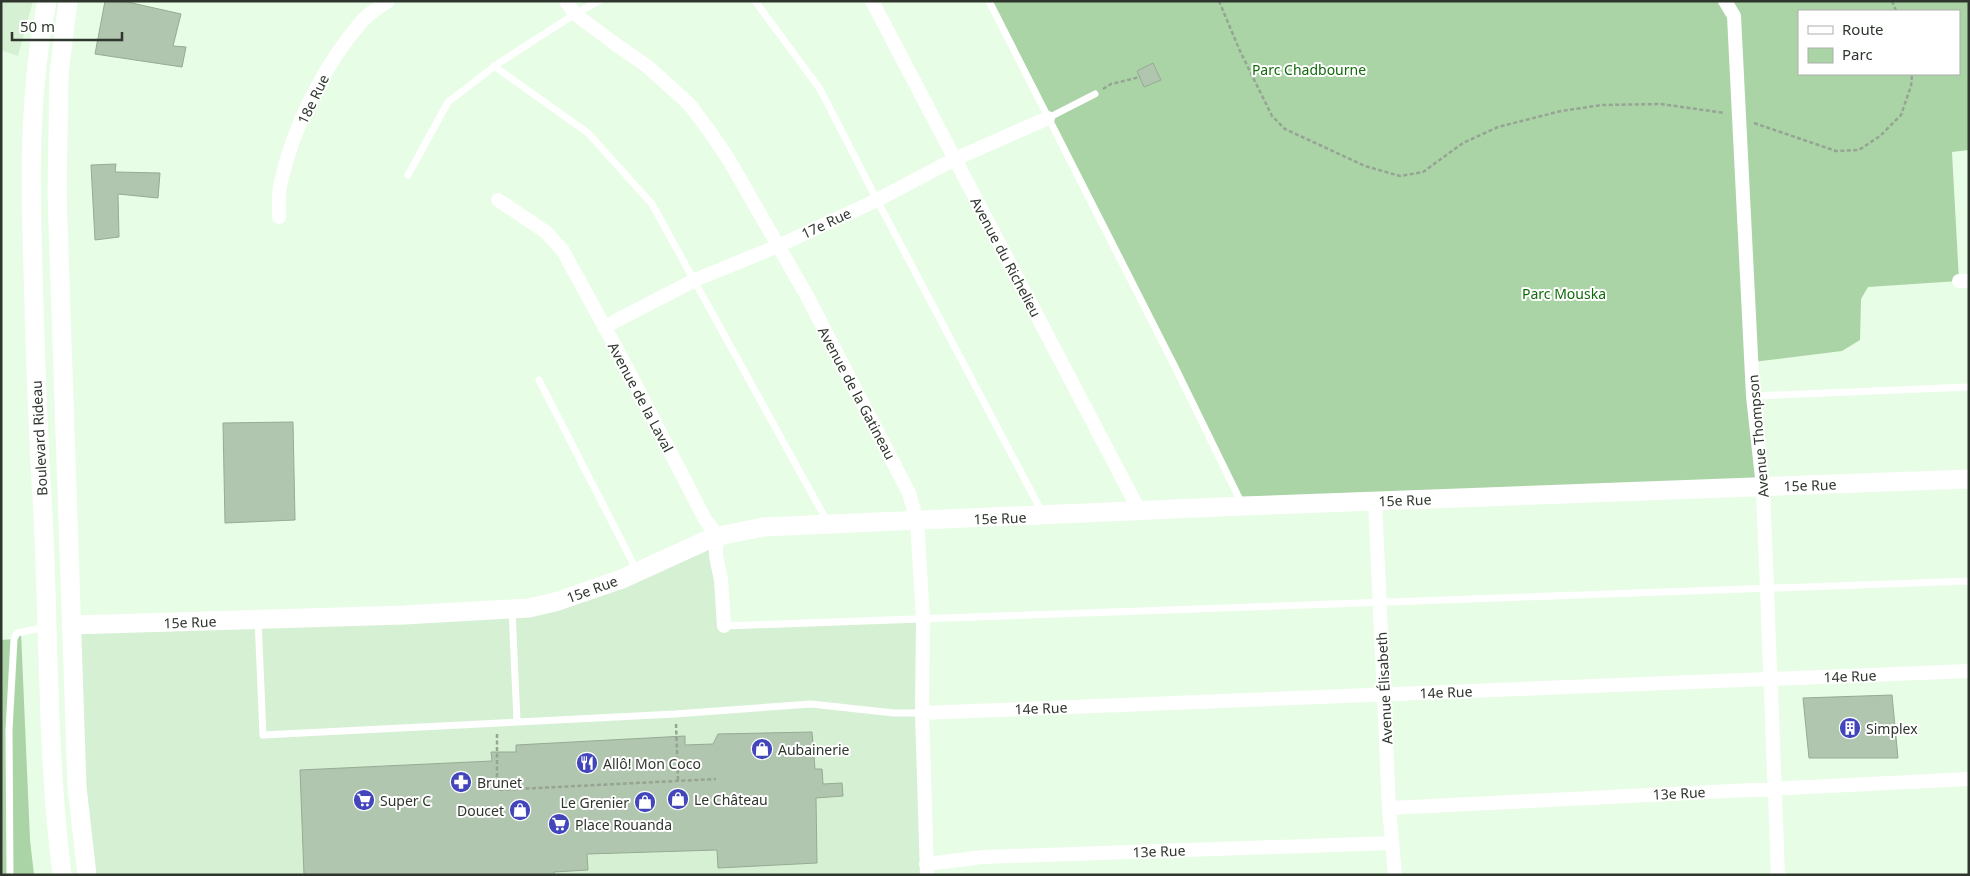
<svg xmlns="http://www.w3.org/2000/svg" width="1970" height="876" viewBox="0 0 1970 876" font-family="'Noto Sans',sans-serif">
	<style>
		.built { fill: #d6f0d3 }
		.green { fill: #abd4a6; fill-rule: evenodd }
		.building { fill: #b1c6af; stroke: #97aa94 }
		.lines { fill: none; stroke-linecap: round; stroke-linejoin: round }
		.path { stroke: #95a493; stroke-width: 2.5; stroke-dasharray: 4 2.5; stroke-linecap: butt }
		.lane { stroke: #fff; stroke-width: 7 }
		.street { stroke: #fff; stroke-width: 14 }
		.secondary { stroke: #fff; stroke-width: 19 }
		.labels { text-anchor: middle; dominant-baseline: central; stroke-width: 4; stroke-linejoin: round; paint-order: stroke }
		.park-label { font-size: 14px; fill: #106a0c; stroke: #fff }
		.street-label { font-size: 14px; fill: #2e362d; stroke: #fff }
		.poi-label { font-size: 14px; fill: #2e362d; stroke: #fff; text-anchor: start }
	</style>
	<rect width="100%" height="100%" fill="#e8fde5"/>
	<!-- built -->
	<path class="built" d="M 1,1 L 33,1 L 18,56 L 1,50 Z
		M 709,540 L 725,626 L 923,619 L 927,875 L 87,875 L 71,625 L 529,608 Z"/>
	<!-- green -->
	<path class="green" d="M 989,1 L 1969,1 L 1969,150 L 1952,152 L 1959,281 L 1868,287 L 1861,299 L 1860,340 L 1842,351 L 1753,362 L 1763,487 L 1243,506 ZM 1799,11 L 1959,11 L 1959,74 L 1799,74 Z
		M 21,632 L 30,840 L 34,875 L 1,875 L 1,640 L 14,639 Z"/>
	<!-- building -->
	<path class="building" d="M 105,1 L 123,1 L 181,14 L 173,46 L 186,47 L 182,67 L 95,54 Z
		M 1153,63 L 1161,80 L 1144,87 L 1137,71 Z
		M 116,164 L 115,172 L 160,173 L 158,198 L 118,194 L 119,237 L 95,240 L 91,165 Z
		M 293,422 L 295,520 L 225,523 L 223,423 Z
		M 1892,695 L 1898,758 L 1809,758 L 1803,698 Z
		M 812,732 L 815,769 L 822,769 L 823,784 L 842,783 L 843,796 L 816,798 L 817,863 L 718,868 L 717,850 L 587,854 L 588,870 L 554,872 L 554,875 L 304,875 L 300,770 L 492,761 L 491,752 L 516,752 L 516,745 L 685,736 L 685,745 L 713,744 L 718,734 Z"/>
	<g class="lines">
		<!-- path -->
		<path class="path" d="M 1219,1 L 1240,51 L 1272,116 L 1285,129 L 1365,166 L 1400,176 L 1423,172 L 1463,143 L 1498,127 L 1561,111 L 1602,105 L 1661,104 L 1725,113
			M 1892,1 L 1896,11
			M 1103,89 L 1111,84 L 1140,77
			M 1754,123 L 1836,151 L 1859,150 L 1880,136 L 1901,115 L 1911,86 L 1912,74
			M 676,724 L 678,780
			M 497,734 L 497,790 L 716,779"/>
		<!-- lane -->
		<path class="lane" d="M 755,1 L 820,89 L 877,200 L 1042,512
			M 989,1 L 1175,367 L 1242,504
			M 494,66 L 588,133 L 652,204 L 828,523
			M 1048,118 L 1095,94
			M 408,175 L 448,102 L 499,63 L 575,14 L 599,1
			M 539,380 L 637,571
			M 1753,396 L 1969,387
			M 512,610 L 517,721
			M 258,619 L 263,735 L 675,714 L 811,704 L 894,713 L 922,713
			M 724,626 L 1969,581
			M 10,875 L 9,730 L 14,639 L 17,633 L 46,627"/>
		<!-- street -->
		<path class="street" d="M 566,1 L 575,14 L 618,46 L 647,66 L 689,104 L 708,129 L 729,160 L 807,296 L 909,493 L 917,521 L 923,619 L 922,713 L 927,875
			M 872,1 L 1140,512
			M 1725,1 L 1734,16 L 1753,396 L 1763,487 L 1778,874
			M 498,200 L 546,232 L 563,251 L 621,357 L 706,521 L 712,528 L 716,546 L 716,556 L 721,580 L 724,626
			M 279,217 C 279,206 278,193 281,182 C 293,126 325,63 363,20 C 370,12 380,7 388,1
			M 1959,281 L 1969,281
			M 604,327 L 695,280 L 778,246 L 877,200 L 955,159 L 1048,118
			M 1375,501 L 1389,808 L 1395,875
			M 922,713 L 1969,671
			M 1389,808 L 1969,779
			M 926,864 L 984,857 L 1392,843"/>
		<!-- secondary -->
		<path class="secondary" d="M 47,1 C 29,89 30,179 33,269 C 35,351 38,433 43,515 C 49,635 47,755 62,875
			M 68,1 L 59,74 L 57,193 L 77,787 L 87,875
			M 71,625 L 404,615 L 529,608 L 555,602 L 622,579 L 714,537 L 763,527 L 1243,506 L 1969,479"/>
	</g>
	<!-- icons -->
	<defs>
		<g id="building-disc" transform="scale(1.125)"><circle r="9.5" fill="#4346bb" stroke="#fff"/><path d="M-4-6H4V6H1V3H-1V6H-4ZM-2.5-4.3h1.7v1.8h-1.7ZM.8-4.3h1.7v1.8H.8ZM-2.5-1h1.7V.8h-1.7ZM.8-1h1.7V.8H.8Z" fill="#fff"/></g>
		<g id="shop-disc" transform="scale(1.125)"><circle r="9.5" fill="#4346bb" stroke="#fff"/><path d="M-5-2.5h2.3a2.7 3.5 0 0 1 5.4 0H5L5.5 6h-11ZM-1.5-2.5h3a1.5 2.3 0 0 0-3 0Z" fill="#fff"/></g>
		<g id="restaurant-disc" transform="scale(1.125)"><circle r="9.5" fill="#4346bb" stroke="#fff"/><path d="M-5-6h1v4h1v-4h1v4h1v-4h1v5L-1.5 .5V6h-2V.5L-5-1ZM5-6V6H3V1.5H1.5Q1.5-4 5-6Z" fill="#fff"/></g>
		<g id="pharmacy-disc" transform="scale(1.125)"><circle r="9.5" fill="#4346bb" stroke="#fff"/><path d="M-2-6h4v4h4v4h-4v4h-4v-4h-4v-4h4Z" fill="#fff"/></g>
		<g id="supermarket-disc" transform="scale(1.125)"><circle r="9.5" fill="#4346bb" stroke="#fff"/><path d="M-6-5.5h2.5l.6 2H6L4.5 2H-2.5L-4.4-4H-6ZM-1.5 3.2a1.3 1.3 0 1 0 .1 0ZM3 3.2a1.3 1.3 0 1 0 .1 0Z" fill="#fff"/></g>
	</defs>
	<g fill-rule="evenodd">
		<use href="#building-disc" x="1850" y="728"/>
		<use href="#shop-disc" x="762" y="749"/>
		<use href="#restaurant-disc" x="587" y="763"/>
		<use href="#pharmacy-disc" x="461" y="782"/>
		<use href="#shop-disc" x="678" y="799"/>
		<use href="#supermarket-disc" x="364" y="800"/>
		<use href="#shop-disc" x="645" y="802"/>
		<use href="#shop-disc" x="520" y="810"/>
		<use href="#supermarket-disc" x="559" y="824"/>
	</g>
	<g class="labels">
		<!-- park labels -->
		<g class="park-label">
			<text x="1309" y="69">Parc Chadbourne</text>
			<text x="1564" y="293">Parc Mouska</text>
		</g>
		<!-- street labels -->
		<g class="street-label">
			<text transform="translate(313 99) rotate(-64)">18e Rue</text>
			<text transform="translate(826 223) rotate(-25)">17e Rue</text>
			<text transform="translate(1006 257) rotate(62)">Avenue du Richelieu</text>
			<text transform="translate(857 393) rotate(62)">Avenue de la Gatineau</text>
			<text transform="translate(641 397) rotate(62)">Avenue de la Laval</text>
			<text transform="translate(1758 436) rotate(-95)">Avenue Thompson</text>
			<text transform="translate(39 438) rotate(-93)">Boulevard Rideau</text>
			<text transform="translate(1810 485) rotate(-2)">15e Rue</text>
			<text transform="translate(1405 500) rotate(-2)">15e Rue</text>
			<text transform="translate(1000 518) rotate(-2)">15e Rue</text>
			<text transform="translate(592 589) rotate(-20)">15e Rue</text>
			<text transform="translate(190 622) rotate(-2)">15e Rue</text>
			<text transform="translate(1850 676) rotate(-2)">14e Rue</text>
			<text transform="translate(1384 688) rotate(-93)">Avenue Élisabeth</text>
			<text transform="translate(1446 692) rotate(-2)">14e Rue</text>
			<text transform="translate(1041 708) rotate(-2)">14e Rue</text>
			<text transform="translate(1679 793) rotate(-3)">13e Rue</text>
			<text transform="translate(1159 851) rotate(-2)">13e Rue</text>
		</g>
		<!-- poi labels -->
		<g class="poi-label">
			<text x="1866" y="728">Simplex</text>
			<text x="778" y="749">Aubainerie</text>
			<text x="603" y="763">Allô! Mon Coco</text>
			<text x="477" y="782">Brunet</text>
			<text x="694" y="799">Le Château</text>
			<text x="380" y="800">Super C</text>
			<text x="629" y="802" text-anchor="end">Le Grenier</text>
			<text x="504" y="810" text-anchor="end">Doucet</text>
			<text x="575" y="824">Place Rouanda</text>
		</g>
	</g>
	<!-- border -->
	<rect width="1970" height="876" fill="none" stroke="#2e362d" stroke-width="5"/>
	<!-- legend -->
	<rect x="1798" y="10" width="162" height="65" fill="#ffffff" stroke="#abafab"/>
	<rect x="1808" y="26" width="25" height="8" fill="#ffffff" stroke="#abafab"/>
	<text x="1842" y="35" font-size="15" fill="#2e362d">Route</text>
	<rect x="1808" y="48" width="25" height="15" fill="#abd4a6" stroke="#abafab"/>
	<text x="1842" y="60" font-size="15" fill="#2e362d">Parc</text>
	<!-- scale -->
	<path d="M12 32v8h110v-8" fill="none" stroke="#2e362d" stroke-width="2.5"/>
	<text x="20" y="32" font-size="15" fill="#2e362d" stroke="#ffffff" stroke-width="4" paint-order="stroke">50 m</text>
</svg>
